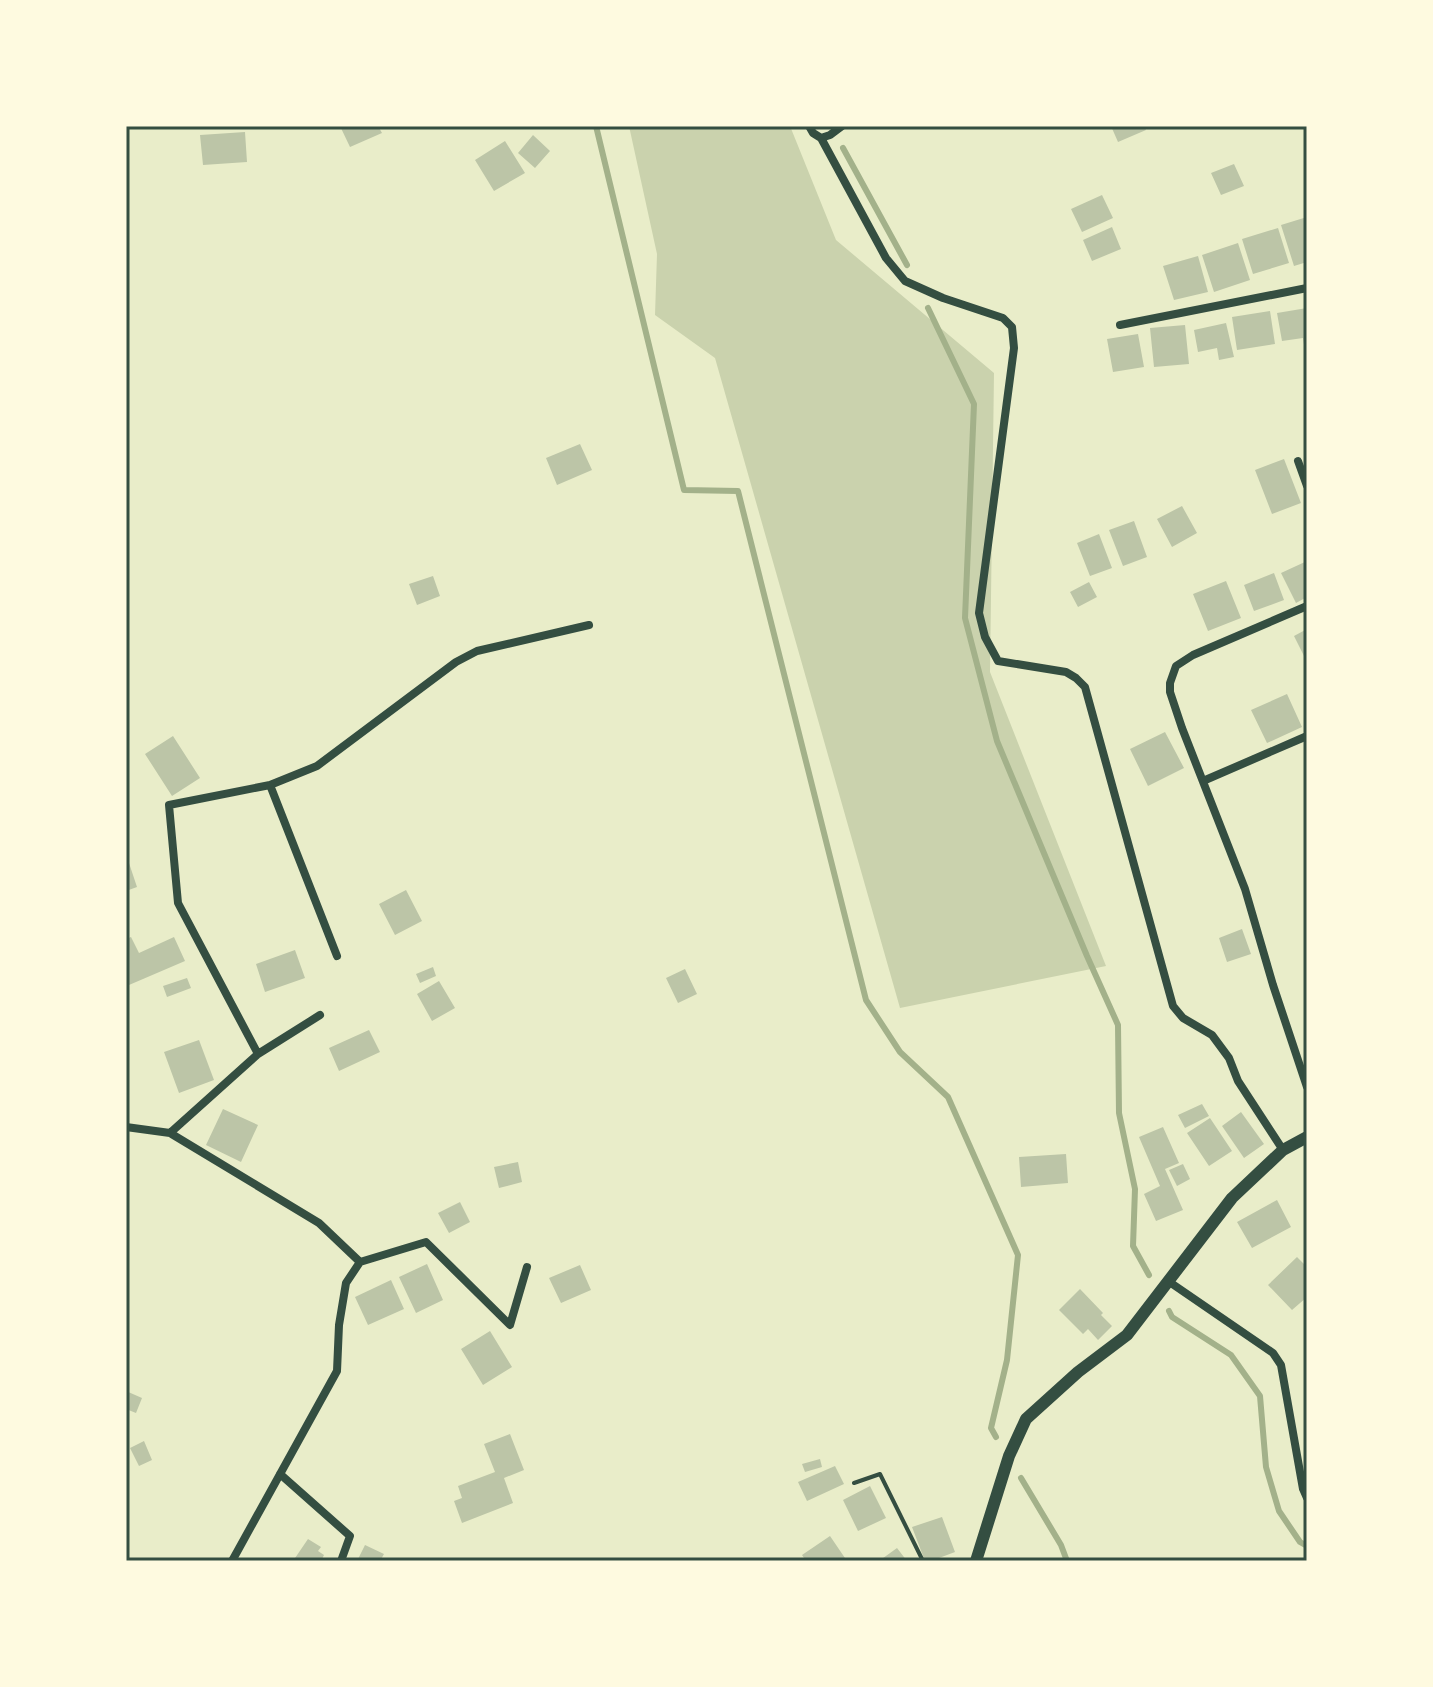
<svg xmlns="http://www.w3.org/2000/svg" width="1433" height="1687" viewBox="0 0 1433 1687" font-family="Quicksand,sans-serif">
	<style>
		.green { fill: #cad2ad }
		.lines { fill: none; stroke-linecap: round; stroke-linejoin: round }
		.stream { stroke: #a3b18a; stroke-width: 6 }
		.building { fill: #bcc5a7 }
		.path { stroke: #344e41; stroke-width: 4 }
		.minor { stroke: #344e41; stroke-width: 8 }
		.tertiary { stroke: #344e41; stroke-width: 12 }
		.neatline { fill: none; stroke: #344e41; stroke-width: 3 }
	</style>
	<rect width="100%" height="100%" fill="#e9edc9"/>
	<!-- green -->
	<path class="green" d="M 629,126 L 790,126 L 836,240 L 994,373 L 990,672 L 1106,966 L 900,1008 L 715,358 L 655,315 L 657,254 Z"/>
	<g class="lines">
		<!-- stream -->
		<path class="stream" d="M 596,126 L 684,490 L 738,491 L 866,1000 L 900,1052 L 948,1097 L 1018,1255 L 1007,1360 L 991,1428 L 996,1437
			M 843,148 L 907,265
			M 928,308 L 974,404 L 965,618 L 997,741 L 1087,956 L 1118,1025 L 1119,1113 L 1135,1189 L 1133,1246 L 1149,1275
			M 1169,1311 L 1172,1317 L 1231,1355 L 1260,1396 L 1266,1467 L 1279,1511 L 1300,1542 L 1307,1546
			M 1021,1478 L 1061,1545 L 1067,1561"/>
	</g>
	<!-- building -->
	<path class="building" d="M 340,126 L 378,126 L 382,133 L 350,147 Z
		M 1111,126 L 1144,126 L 1146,130 L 1118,142 Z
		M 245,132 L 247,162 L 203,165 L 200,135 Z
		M 533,135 L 550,151 L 535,168 L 518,153 Z
		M 505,141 L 525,173 L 494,191 L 475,160 Z
		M 1234,164 L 1244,186 L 1221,195 L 1211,173 Z
		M 1102,195 L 1113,218 L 1082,232 L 1071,209 Z
		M 1307,217 L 1307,262 L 1294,266 L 1281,225 Z
		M 1112,227 L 1121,249 L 1092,261 L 1083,240 Z
		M 1278,228 L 1289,263 L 1253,274 L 1242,239 Z
		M 1238,243 L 1250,280 L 1214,292 L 1202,255 Z
		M 1198,256 L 1208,292 L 1174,300 L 1163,266 Z
		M 1307,308 L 1307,351 L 1305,351 L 1303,338 L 1282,341 L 1277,313 Z
		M 1270,311 L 1275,344 L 1237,350 L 1232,317 Z
		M 1226,323 L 1234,357 L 1219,360 L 1217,348 L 1198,352 L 1194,330 Z
		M 1185,325 L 1189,364 L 1154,367 L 1150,328 Z
		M 1138,334 L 1144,367 L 1113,372 L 1107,339 Z
		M 580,444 L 592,470 L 557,485 L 546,458 Z
		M 1284,459 L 1301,503 L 1272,514 L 1255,470 Z
		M 1182,506 L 1197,533 L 1172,547 L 1157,519 Z
		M 1134,521 L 1147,557 L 1123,566 L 1109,530 Z
		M 1099,534 L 1112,568 L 1090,576 L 1077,543 Z
		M 1307,561 L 1307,597 L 1296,603 L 1281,573 Z
		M 1274,573 L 1284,600 L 1254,611 L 1244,585 Z
		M 433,576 L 440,596 L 417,605 L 409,584 Z
		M 1226,581 L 1241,618 L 1208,631 L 1193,594 Z
		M 1089,582 L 1097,597 L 1078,607 L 1070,592 Z
		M 1307,629 L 1307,662 L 1294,636 Z
		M 1287,694 L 1302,727 L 1267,743 L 1251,710 Z
		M 1165,732 L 1184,768 L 1148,786 L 1130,749 Z
		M 173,736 L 200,778 L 172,796 L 145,754 Z
		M 129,863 L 137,887 L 126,891 L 126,864 Z
		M 406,890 L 422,921 L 395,935 L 379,904 Z
		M 1242,929 L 1251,954 L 1227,962 L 1219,938 Z
		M 131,937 L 139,953 L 174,937 L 185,961 L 129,985 L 126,978 L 126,939 Z
		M 295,950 L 305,978 L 265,992 L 256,964 Z
		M 433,967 L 436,976 L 420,983 L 416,974 Z
		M 685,969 L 697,994 L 678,1003 L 666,978 Z
		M 187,978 L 191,988 L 167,997 L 163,986 Z
		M 439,981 L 455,1008 L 432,1021 L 417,994 Z
		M 369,1030 L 380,1052 L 339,1071 L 329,1048 Z
		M 199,1040 L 214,1080 L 179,1093 L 164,1052 Z
		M 1202,1104 L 1209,1116 L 1185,1128 L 1178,1115 Z
		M 223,1109 L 258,1125 L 241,1162 L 206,1145 Z
		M 1241,1112 L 1264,1144 L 1244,1158 L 1222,1126 Z
		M 1210,1118 L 1232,1151 L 1209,1166 L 1187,1133 Z
		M 1163,1127 L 1179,1163 L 1165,1169 L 1183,1210 L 1156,1221 L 1144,1194 L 1160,1186 L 1139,1137 Z
		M 1066,1154 L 1068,1183 L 1021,1187 L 1019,1157 Z
		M 518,1162 L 522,1182 L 499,1188 L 494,1167 Z
		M 1183,1164 L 1190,1179 L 1177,1186 L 1169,1170 Z
		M 1277,1200 L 1291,1227 L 1252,1248 L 1237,1222 Z
		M 460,1202 L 470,1222 L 449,1233 L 438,1213 Z
		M 1297,1257 L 1307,1267 L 1307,1297 L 1292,1310 L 1268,1285 Z
		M 427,1264 L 443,1300 L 416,1313 L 399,1277 Z
		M 580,1265 L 591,1290 L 561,1303 L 549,1278 Z
		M 391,1280 L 404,1309 L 368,1325 L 355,1297 Z
		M 1080,1289 L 1103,1313 L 1101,1315 L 1112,1326 L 1098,1340 L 1088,1329 L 1083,1334 L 1059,1310 Z
		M 490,1331 L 512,1367 L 483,1385 L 461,1349 Z
		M 126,1391 L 142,1398 L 136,1413 L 126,1409 Z
		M 510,1434 L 524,1470 L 504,1478 L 513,1503 L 462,1523 L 454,1501 L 462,1498 L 458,1486 L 495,1472 L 484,1444 Z
		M 144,1441 L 152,1460 L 139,1466 L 130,1448 Z
		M 820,1459 L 822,1467 L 805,1472 L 802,1464 Z
		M 835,1466 L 844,1484 L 807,1501 L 798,1482 Z
		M 870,1486 L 886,1518 L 858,1531 L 843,1500 Z
		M 942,1517 L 955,1552 L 931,1561 L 925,1561 L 912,1527 Z
		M 830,1536 L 847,1561 L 806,1561 L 802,1555 Z
		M 308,1539 L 321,1547 L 318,1551 L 324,1555 L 321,1561 L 293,1561 Z
		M 365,1545 L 384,1554 L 380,1561 L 358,1559 Z
		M 897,1548 L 907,1561 L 879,1561 Z"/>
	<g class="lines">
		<!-- path -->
		<path class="path" d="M 854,1483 L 880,1474 L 923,1561"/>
		<!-- minor -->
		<path class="minor" d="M 809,126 L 813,133 L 821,138 L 830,135 L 842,126
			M 821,138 L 886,258 L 905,281 L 943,298 L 1003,318 L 1012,327 L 1014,348 L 979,613 L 985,637 L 998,661 L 1066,672 L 1076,678 L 1085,687 L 1173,1006 L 1183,1018 L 1212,1035 L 1229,1058 L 1238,1081 L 1283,1150
			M 1120,325 L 1307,288
			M 1298,461 L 1307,486
			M 1307,606 L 1193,655 L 1176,666 L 1170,683 L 1170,692 L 1182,728 L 1245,889 L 1273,985 L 1307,1087
			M 1203,781 L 1307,736
			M 270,785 L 337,956
			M 258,1054 L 320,1015
			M 126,1127 L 170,1133 L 319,1223 L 360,1262 L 346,1283 L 339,1325 L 337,1371 L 232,1561
			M 170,1133 L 258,1054 L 178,903 L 169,805 L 270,785 L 317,766 L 456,662 L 477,651 L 589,625
			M 360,1262 L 426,1242 L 510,1325 L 527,1267
			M 1168,1281 L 1273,1353 L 1281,1365 L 1303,1489 L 1307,1498
			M 280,1474 L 350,1536 L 341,1561"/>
		<!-- tertiary -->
		<path class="tertiary" d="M 976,1561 L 1009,1456 L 1026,1419 L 1078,1372 L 1127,1335 L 1232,1198 L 1283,1150 L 1307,1137"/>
	</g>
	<!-- border -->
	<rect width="1433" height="1687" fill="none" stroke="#fefae0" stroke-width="256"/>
	<rect x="128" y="128" width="1177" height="1431" class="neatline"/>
</svg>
